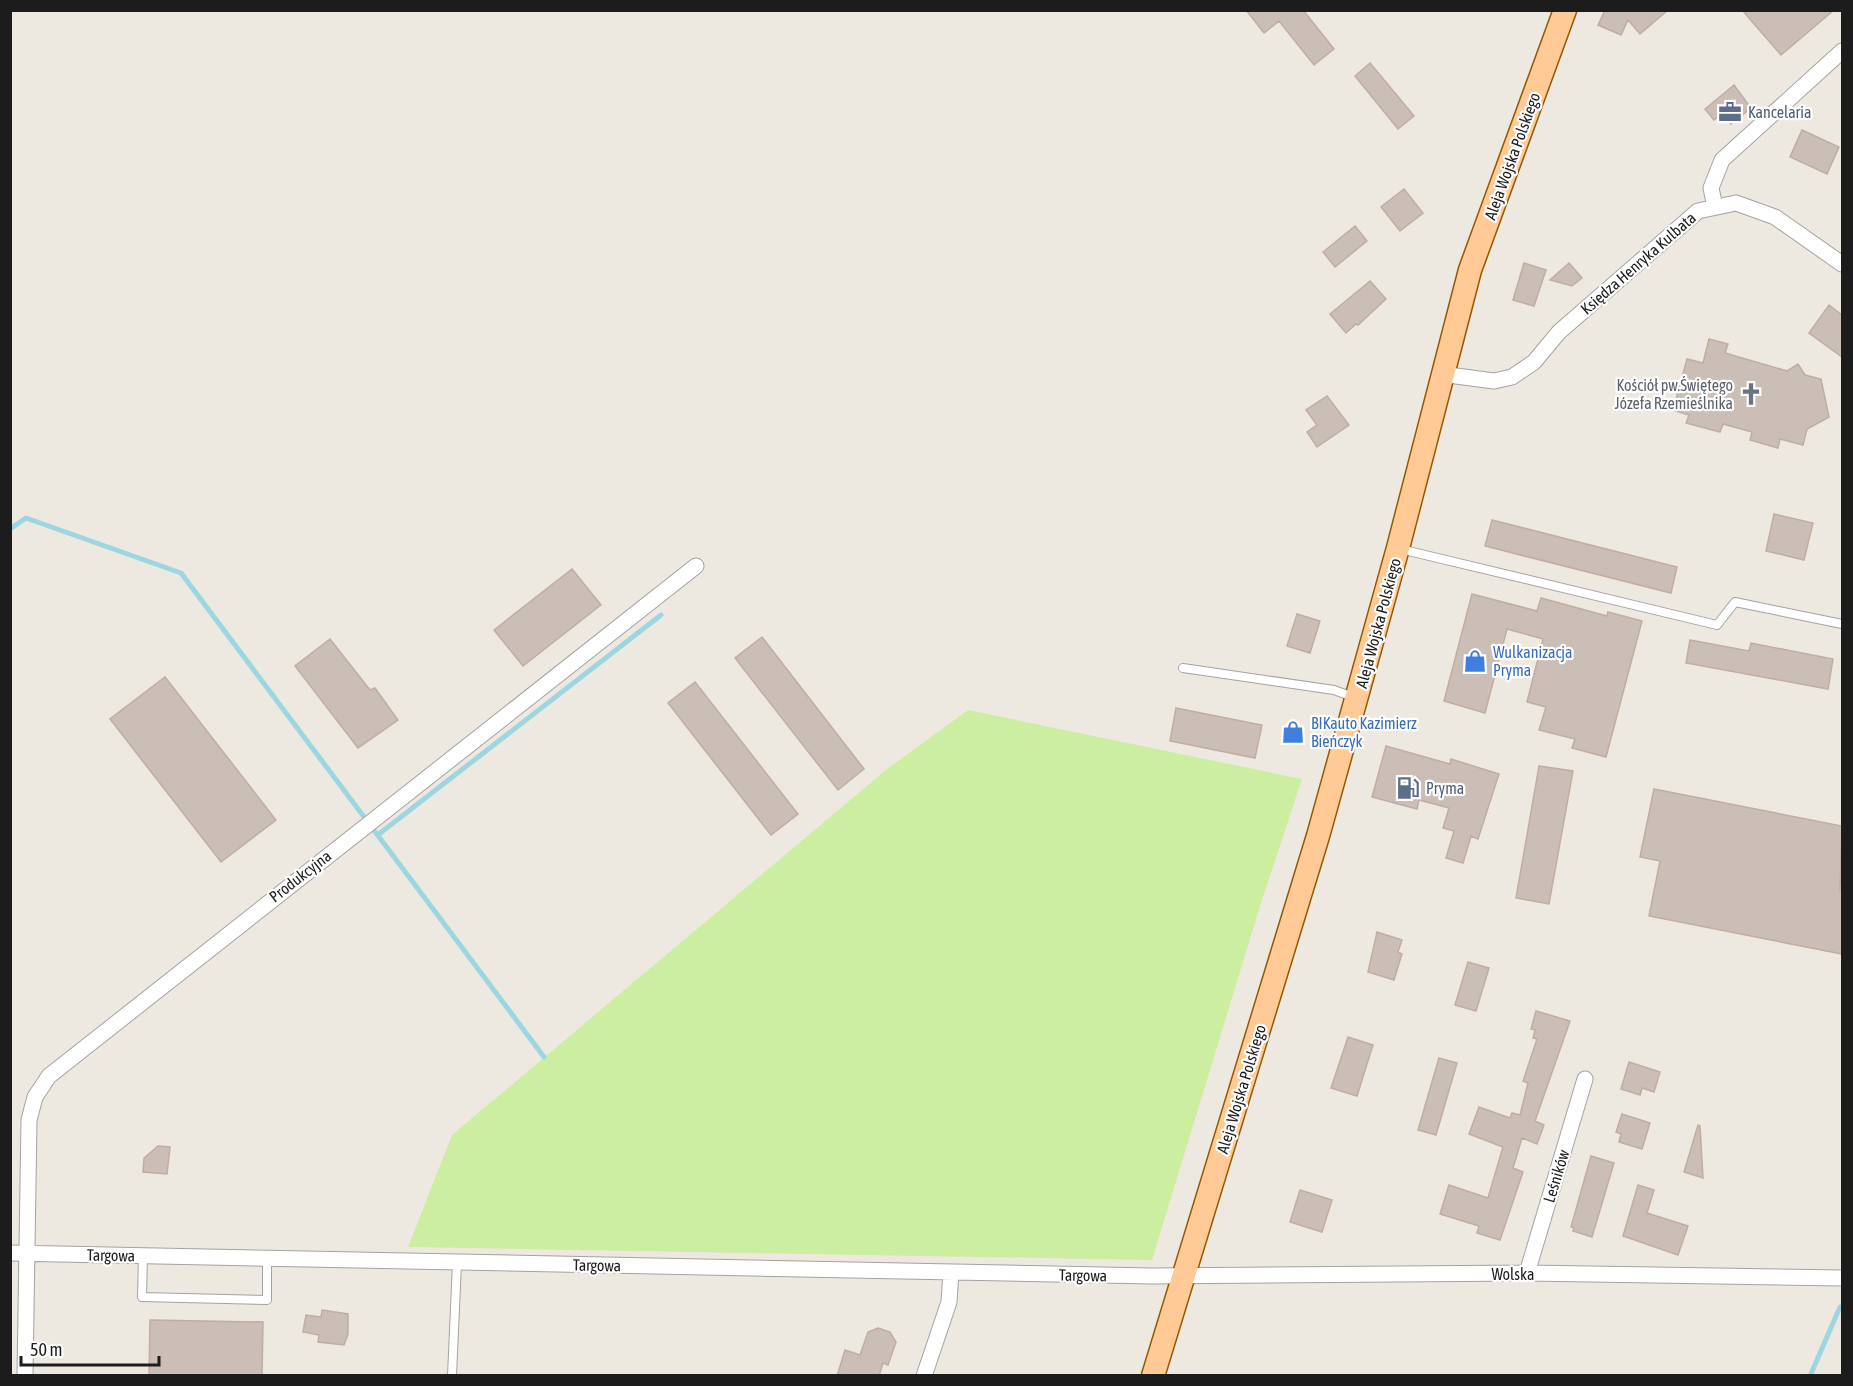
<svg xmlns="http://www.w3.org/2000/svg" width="1853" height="1386" viewBox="0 0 1853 1386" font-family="'Asap Condensed',sans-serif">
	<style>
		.grass { fill: #cceea0 }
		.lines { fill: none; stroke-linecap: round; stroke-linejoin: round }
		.stream { stroke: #9cd6e1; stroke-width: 5 }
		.building { fill: #cabeb6; stroke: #c1ada1; stroke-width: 1.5 }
		.service-casing { stroke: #a3a3a3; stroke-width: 10 }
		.minor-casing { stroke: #a3a3a3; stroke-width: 17 }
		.primary-casing { stroke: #945900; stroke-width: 25 }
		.service { stroke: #fff; stroke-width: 8 }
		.minor { stroke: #fff; stroke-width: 15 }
		.primary { stroke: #ffca95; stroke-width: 22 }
		.labels { text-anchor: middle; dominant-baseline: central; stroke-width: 4.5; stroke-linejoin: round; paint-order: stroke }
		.service-label { font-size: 16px; fill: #4e5e75; stroke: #fff; text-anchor: start }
		.street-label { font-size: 16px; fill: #1c1c1c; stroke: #fff }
		.worship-label { font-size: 16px; fill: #5b616d; stroke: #fff; text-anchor: end }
		.shop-label { font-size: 16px; fill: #366cbe; stroke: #fff; text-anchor: start }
	</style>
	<rect width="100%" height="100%" fill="#eee9e0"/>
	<!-- grass -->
	<path class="grass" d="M 968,710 L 1302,779 L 1261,903 L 1152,1260 L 408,1247 L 452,1135 L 887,769 Z"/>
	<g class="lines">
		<!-- stream -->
		<path class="stream" d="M 10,529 L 26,518 L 181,573 L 544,1057
			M 379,834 L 661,615
			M 1810,1376 L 1840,1307 L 1842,1307"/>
	</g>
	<!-- building -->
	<path class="building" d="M 1246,10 L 1303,10 L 1334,49 L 1314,65 L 1279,21 L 1264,33 Z
		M 1605,10 L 1668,10 L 1640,34 L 1628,20 L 1621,35 L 1598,25 Z
		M 1742,10 L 1834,10 L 1781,55 Z
		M 1370,63 L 1414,116 L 1398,129 L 1355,76 Z
		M 1734,85 L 1751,108 L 1731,124 L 1722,114 L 1714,120 L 1705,109 Z
		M 1802,130 L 1839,147 L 1827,174 L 1790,157 Z
		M 1404,189 L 1423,213 L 1400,231 L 1381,207 Z
		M 1355,226 L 1367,241 L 1335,267 L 1323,252 Z
		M 1524,263 L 1546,270 L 1534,306 L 1513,300 Z
		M 1569,263 L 1582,278 L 1572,286 L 1550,280 Z
		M 1370,281 L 1386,299 L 1358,325 L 1356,324 L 1346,333 L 1330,314 Z
		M 1829,305 L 1842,315 L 1842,357 L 1809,333 Z
		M 1709,339 L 1728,344 L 1725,353 L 1787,371 L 1798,364 L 1805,375 L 1821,379 L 1829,417 L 1807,429 L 1803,445 L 1780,439 L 1778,448 L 1750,440 L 1752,432 L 1723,424 L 1720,432 L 1686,423 L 1689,415 L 1673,410 L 1687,359 L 1703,363 Z
		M 1327,396 L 1349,425 L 1317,447 L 1307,432 L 1317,425 L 1306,410 Z
		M 1774,514 L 1813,523 L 1804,560 L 1766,551 Z
		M 1492,520 L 1677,567 L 1671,593 L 1485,546 Z
		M 572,569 L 601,605 L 523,666 L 494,630 Z
		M 1472,594 L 1537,611 L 1541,598 L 1607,616 L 1608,612 L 1642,621 L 1606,757 L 1572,748 L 1575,739 L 1539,730 L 1546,707 L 1527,702 L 1543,639 L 1507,629 L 1485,713 L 1444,701 Z
		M 1297,614 L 1320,621 L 1310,653 L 1287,646 Z
		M 762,637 L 864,769 L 838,790 L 735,658 Z
		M 330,639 L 370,690 L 375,688 L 398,720 L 358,748 L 295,666 Z
		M 1690,640 L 1749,651 L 1751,643 L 1833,659 L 1828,689 L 1686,663 Z
		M 165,677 L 276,820 L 221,862 L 110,719 Z
		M 695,682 L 798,814 L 771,835 L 668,703 Z
		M 1176,708 L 1262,725 L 1255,758 L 1170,741 Z
		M 1386,746 L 1450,764 L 1451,759 L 1499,774 L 1478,839 L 1471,836 L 1463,863 L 1446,858 L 1454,831 L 1443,828 L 1449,808 L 1419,800 L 1417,809 L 1372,797 Z
		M 1539,766 L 1573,771 L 1549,904 L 1516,898 Z
		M 1654,789 L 1842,826 L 1840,890 L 1842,891 L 1842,954 L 1649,916 L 1660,861 L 1640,857 Z
		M 1377,932 L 1402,940 L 1398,952 L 1402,954 L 1394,980 L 1368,972 Z
		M 1468,962 L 1489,968 L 1476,1011 L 1455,1005 Z
		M 1536,1011 L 1570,1021 L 1535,1121 L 1544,1125 L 1537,1144 L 1522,1138 L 1513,1168 L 1523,1172 L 1500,1240 L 1477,1233 L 1479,1226 L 1440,1214 L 1449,1185 L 1488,1198 L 1503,1147 L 1469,1134 L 1479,1107 L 1510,1118 L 1512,1113 L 1520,1115 L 1528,1083 L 1523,1081 L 1537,1039 L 1533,1038 L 1535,1030 L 1531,1029 Z
		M 1348,1037 L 1373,1045 L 1357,1096 L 1331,1088 Z
		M 1439,1058 L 1457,1063 L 1436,1135 L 1418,1130 Z
		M 1629,1062 L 1660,1072 L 1654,1092 L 1642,1088 L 1640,1095 L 1621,1089 Z
		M 1622,1114 L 1650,1123 L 1642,1149 L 1619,1142 L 1621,1134 L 1616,1132 Z
		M 1698,1125 L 1700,1126 L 1703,1178 L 1684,1172 Z
		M 158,1146 L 170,1147 L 167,1174 L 143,1172 L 144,1158 Z
		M 1591,1156 L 1614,1163 L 1592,1237 L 1573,1231 L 1574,1228 L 1571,1227 Z
		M 1638,1185 L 1654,1190 L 1647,1213 L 1688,1226 L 1678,1255 L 1623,1236 Z
		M 1300,1190 L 1332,1200 L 1322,1232 L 1290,1222 Z
		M 322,1310 L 348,1314 L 348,1334 L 344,1345 L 318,1342 L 319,1335 L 303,1332 L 306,1315 L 321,1317 Z
		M 150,1320 L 263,1322 L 262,1376 L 149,1376 Z
		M 878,1328 L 890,1332 L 896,1342 L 888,1365 L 883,1363 L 879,1376 L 837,1376 L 845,1350 L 860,1355 L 868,1332 Z"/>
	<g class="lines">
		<!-- service casing -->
		<g class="service-casing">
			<path id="service" d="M 1400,549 L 1717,625 L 1735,602 L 1842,624
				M 1183,668 L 1334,690 L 1356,698
				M 143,1256 L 142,1297 L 267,1300 L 267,1259
				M 452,1376 L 457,1263"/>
		</g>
		<!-- minor casing -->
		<g class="minor-casing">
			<path id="minor" d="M 1715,207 L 1711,188 L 1722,160 L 1842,51
				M 1441,374 L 1494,381 L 1512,377 L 1534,362 L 1559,332 L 1698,211 L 1736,203 L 1775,217 L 1842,264
				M 10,1253 L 1152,1276 L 1527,1273 L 1842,1278
				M 1527,1273 L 1585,1079
				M 25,1376 L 29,1120 L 35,1097 L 49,1076 L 696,566
				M 924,1376 L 949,1302 L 951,1272"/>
		</g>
		<!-- primary casing -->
		<g class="primary-casing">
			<path id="primary" d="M 1153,1376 L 1318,836 L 1398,548 L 1470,270 L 1565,10"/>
		</g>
		<!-- service -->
		<use href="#service" class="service"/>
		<!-- minor -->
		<use href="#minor" class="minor"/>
		<!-- primary -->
		<use href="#primary" class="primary"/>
	</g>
	<!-- icons -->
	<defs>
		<g id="office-bare" transform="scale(1.8)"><path d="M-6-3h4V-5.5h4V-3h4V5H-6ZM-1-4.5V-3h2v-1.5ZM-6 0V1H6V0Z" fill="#5c6f8a" stroke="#fff" stroke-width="2.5" paint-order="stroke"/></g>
		<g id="church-bare" transform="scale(1.8)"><path d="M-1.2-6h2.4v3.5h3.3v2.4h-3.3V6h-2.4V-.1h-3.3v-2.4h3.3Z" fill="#6b7280" stroke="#fff" stroke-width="2.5" paint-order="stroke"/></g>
		<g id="shop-bare" transform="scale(1.8)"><path d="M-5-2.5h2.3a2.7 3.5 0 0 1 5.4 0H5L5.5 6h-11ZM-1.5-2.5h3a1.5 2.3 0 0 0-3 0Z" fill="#3f7fe0" stroke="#fff" stroke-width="2.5" paint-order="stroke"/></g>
		<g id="fuel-bare" transform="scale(1.8)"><path d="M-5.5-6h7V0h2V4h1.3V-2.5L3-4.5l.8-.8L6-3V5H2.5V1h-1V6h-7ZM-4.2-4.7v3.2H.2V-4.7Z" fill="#5c6f8a" stroke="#fff" stroke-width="2.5" paint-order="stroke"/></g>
	</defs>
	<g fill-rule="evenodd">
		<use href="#office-bare" x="1730" y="112"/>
		<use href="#church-bare" x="1751" y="394"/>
		<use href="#shop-bare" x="1475" y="661"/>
		<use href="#shop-bare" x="1293" y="732"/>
		<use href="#fuel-bare" x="1408" y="788"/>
	</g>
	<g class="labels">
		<!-- service labels -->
		<g class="service-label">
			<text x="1748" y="112">Kancelaria</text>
			<text x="1426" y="788">Pryma</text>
		</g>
		<!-- street labels -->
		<g class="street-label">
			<text transform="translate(1512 156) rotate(-70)">Aleja Wojska Polskiego</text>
			<text transform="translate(1638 263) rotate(-41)">Księdza Henryka Kulbata</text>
			<text transform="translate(1378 623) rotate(-75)">Aleja Wojska Polskiego</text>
			<text transform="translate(300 876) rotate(-38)">Produkcyjna</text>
			<text transform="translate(1241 1089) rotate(-73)">Aleja Wojska Polskiego</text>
			<text transform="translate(1556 1176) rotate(-73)">Leśników</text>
			<text transform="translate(111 1255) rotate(1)">Targowa</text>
			<text transform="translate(597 1265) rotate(1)">Targowa</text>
			<text x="1513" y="1274">Wolska</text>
			<text transform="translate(1083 1275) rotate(1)">Targowa</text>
		</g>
		<!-- worship labels -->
		<g class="worship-label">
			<text x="1733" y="385">Kościół pw.Świętego<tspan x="1733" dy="18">Józefa Rzemieślnika</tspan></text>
		</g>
		<!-- shop labels -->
		<g class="shop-label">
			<text x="1493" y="652">Wulkanizacja<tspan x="1493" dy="18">Pryma</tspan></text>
			<text x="1311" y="723">BIKauto Kazimierz<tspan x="1311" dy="18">Bieńczyk</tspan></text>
		</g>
	</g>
	<!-- border -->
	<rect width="1853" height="1386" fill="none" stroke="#1c1c1c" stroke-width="24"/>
	<!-- scale -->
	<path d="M21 1356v9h138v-9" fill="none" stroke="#1c1c1c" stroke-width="3"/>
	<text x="30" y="1356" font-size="18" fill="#1c1c1c" stroke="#ffffff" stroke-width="4.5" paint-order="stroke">50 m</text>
</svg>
